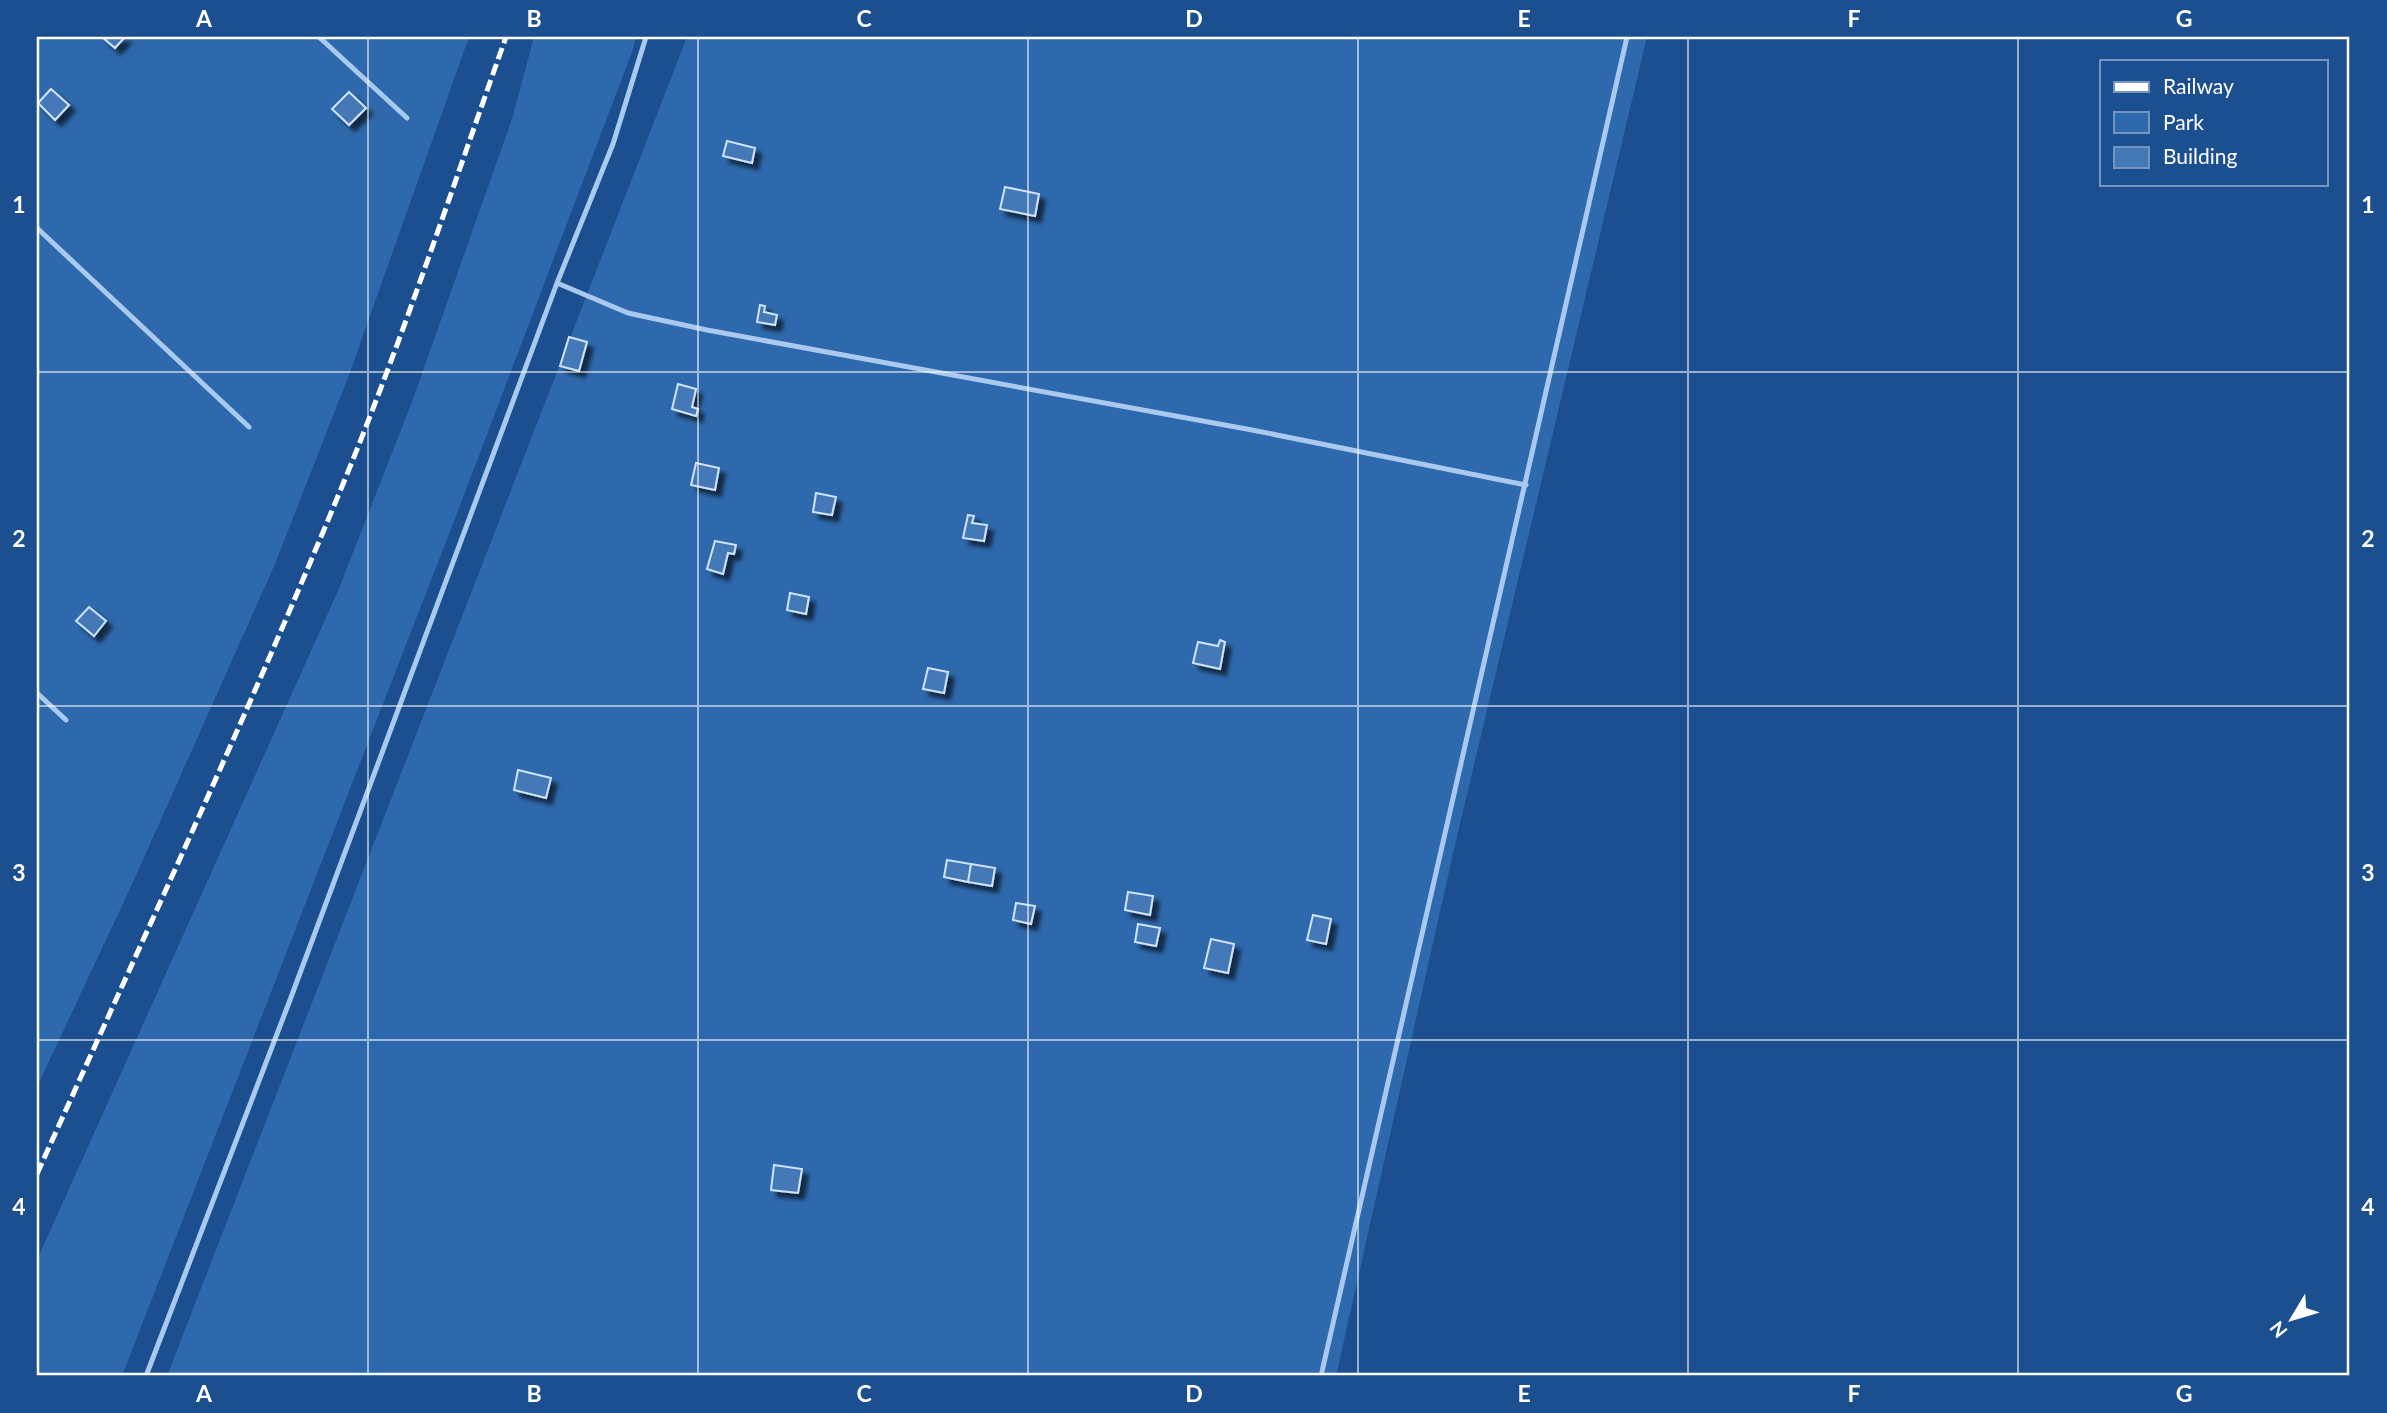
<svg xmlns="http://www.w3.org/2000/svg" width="2387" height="1413" viewBox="0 0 2387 1413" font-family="Lato,sans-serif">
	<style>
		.green { fill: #2e69ad }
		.building { fill: #4478b7; stroke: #cfe3fa; stroke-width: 2; filter: url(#shadow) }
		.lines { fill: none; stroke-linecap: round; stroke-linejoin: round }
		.lane { stroke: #a9c9ee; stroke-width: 5 }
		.rail { stroke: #fff; stroke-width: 5; stroke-dasharray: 12 5; stroke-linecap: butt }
		.grid { fill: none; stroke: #fff; stroke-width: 2; stroke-opacity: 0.55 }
		.neatline { fill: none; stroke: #fff; stroke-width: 2.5 }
		.grid-label { font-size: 23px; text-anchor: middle; font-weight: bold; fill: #fff }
	</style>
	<defs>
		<filter id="shadow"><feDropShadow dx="6" dy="6" stdDeviation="2" flood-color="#0009"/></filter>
	</defs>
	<rect width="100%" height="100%" fill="#1b4f8f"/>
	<!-- green -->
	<path class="green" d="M 37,37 L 469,37 L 349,375 L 275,564 L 134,880 L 37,1087 Z
		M 534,37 L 636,37 L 632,52 L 461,503 L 122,1376 L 37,1376 L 37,1260 L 338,591 L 413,399 L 512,119 Z
		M 687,37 L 1647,37 L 1455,845 L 1336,1376 L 167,1376 Z"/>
	<!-- building -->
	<path class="building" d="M 102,37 L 125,37 L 115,48 Z
		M 51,89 L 69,105 L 55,120 L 38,103 Z
		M 349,92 L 366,108 L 349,125 L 332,109 Z
		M 727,141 L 755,148 L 752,163 L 723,156 Z
		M 1005,187 L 1039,194 L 1035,216 L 1000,209 Z
		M 760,305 L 765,306 L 764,312 L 777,315 L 775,325 L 757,322 Z
		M 569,337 L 587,342 L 579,371 L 560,366 Z
		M 678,384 L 696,389 L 692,407 L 698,409 L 696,416 L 672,409 Z
		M 696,463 L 719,468 L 715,490 L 691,485 Z
		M 816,493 L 836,497 L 832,515 L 813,512 Z
		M 968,515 L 974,516 L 972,523 L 987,525 L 984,541 L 963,538 Z
		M 715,541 L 736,545 L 734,554 L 728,553 L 723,574 L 707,569 Z
		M 790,593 L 809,597 L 806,614 L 787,610 Z
		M 89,607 L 106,621 L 94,636 L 76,621 Z
		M 1220,640 L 1225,642 L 1220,669 L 1193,663 L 1198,642 L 1218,646 Z
		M 928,668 L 948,672 L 944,693 L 923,689 Z
		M 518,770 L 551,778 L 546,798 L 514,790 Z
		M 947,860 L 971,864 L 968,882 L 944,877 Z
		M 971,864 L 995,868 L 992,886 L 968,882 Z
		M 1128,892 L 1153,896 L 1150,915 L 1125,910 Z
		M 1016,903 L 1035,906 L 1031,924 L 1013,920 Z
		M 1313,915 L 1331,919 L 1326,944 L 1307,940 Z
		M 1138,924 L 1160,928 L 1156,946 L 1135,942 Z
		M 1211,939 L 1234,944 L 1228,973 L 1204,968 Z
		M 774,1165 L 802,1169 L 798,1193 L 771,1190 Z"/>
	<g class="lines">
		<!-- lane -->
		<path class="lane" d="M 319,37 L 407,118
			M 37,228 L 249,427
			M 557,283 L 628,313 L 707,330 L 1252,430 L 1526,485
			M 37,693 L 66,720
			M 146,1376 L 290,1000 L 557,283 L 613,144 L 646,37
			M 1321,1376 L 1627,37"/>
		<!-- rail -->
		<path class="rail" d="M 37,1174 C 140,945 247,717 343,484 C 403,338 453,186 506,37"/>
	</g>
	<!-- grid -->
	<path class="grid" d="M 368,37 L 368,1376M 698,37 L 698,1376M 1028,37 L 1028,1376M 1358,37 L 1358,1376M 1688,37 L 1688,1376M 2018,37 L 2018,1376M 37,372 L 2350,372M 37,706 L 2350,706M 37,1040 L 2350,1040"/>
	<!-- border -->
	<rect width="2387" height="1413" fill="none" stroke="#1b4f8f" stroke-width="77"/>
	<!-- legend -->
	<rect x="2100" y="60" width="228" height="126" fill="#1b4f8f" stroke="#7695bc" stroke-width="2"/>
	<rect x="2114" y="82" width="35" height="10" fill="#ffffff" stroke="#7695bc" stroke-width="2"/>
	<text x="2163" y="94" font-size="21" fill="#ffffff">Railway</text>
	<rect x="2114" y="112" width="35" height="21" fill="#2e69ad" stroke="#7695bc" stroke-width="2"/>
	<text x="2163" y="130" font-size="21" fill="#ffffff">Park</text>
	<rect x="2114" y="147" width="35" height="21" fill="#4478b7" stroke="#7695bc" stroke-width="2"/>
	<text x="2163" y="164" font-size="21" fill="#ffffff">Building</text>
	<!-- north arrow -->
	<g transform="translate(2292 1319) rotate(232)" stroke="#1b4f8f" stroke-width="5" paint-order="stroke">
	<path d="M0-5L12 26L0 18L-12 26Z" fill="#ffffff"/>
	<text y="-10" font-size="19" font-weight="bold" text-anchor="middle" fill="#ffffff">N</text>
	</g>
	<rect x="38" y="38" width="2310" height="1336" class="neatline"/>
	<g class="grid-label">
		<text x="204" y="27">A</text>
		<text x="534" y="27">B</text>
		<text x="864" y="27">C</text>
		<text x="1194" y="27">D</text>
		<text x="1524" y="27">E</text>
		<text x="1854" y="27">F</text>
		<text x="2184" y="27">G</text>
		<text x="19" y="213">1</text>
		<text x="2368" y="213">1</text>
		<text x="19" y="547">2</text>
		<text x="2368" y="547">2</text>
		<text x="19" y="881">3</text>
		<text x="2368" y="881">3</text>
		<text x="19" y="1215">4</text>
		<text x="2368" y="1215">4</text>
		<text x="204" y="1402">A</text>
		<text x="534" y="1402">B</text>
		<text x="864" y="1402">C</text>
		<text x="1194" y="1402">D</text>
		<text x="1524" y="1402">E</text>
		<text x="1854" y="1402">F</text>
		<text x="2184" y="1402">G</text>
	</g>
</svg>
